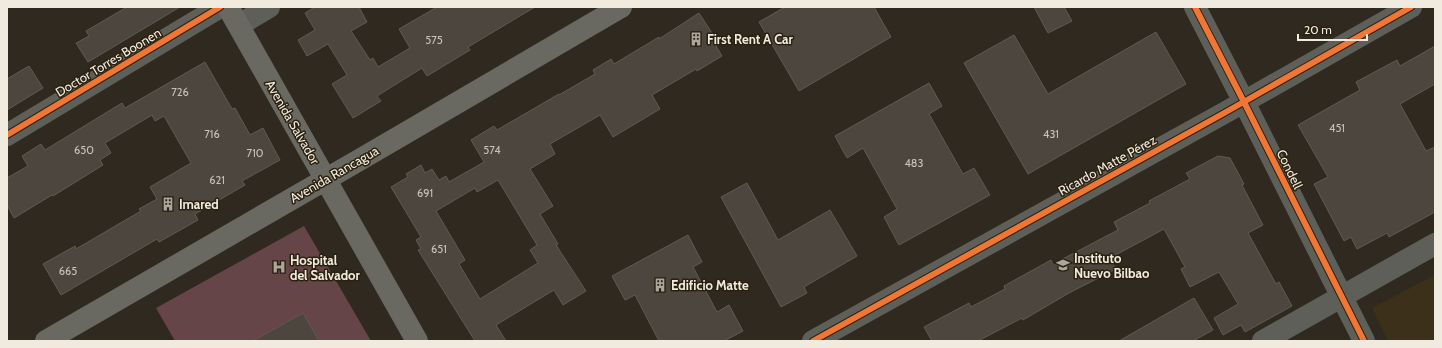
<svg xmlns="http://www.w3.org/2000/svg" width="1442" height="348" viewBox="0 0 1442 348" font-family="Cabin,sans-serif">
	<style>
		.built { fill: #3d301b }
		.green { fill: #664549 }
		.building { fill: #4c463f; stroke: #615a54; fill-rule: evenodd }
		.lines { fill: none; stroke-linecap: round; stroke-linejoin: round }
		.minor { stroke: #5f5f5a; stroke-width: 22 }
		.major { stroke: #696861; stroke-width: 22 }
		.cycleway-casing { stroke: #2b2110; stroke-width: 8 }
		.cycleway { stroke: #f07635; stroke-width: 6 }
		.labels { text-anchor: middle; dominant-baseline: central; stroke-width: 3; stroke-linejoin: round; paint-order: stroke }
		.number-label { font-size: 11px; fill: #c8c1b7 }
		.poi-label { font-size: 13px; font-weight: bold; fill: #f1eadf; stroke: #2b2110; text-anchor: start }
		.street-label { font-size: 13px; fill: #f1eadf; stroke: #2b2110 }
	</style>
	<rect width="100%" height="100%" fill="#2f291f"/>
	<!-- built -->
	<path class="built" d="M 1435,275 L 1435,341 L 1388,341 L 1372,308 Z"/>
	<!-- green -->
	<path class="green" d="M 304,226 L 371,341 L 319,341 L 303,313 L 253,341 L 175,341 L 156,308 Z"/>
	<!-- building -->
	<path class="building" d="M 127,7 L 180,7 L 88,62 L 76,43 L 89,36 L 86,31 Z
		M 315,7 L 359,7 L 367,22 L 351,31 L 370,60 L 373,58 L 378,67 L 410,48 L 399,29 L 437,7 L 535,7 L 468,47 L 470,50 L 427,76 L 422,68 L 377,96 L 381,101 L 353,118 L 332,84 L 347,75 L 328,44 L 307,56 L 298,40 L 315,30 L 305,13 Z
		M 785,7 L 874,7 L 891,37 L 799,91 L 759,22 Z
		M 1034,7 L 1064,7 L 1072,21 L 1048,33 Z
		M 699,13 L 719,44 L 716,46 L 722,56 L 697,71 L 696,69 L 652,95 L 660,109 L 613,137 L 600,115 L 550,144 L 555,154 L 530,169 L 553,206 L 540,214 L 558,244 L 556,245 L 586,291 L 563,305 L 554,290 L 496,325 L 506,341 L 475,341 L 418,250 L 421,249 L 416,240 L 421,237 L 391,187 L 408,177 L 406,174 L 421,165 L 425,173 L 432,169 L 439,180 L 446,176 L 449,182 L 484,162 L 471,140 L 494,126 L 497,130 L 559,94 L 559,95 L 595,74 L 593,70 L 611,59 L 614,64 L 659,37 L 659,39 ZM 498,180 L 537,245 L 530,250 L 538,263 L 480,299 L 459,264 L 465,260 L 436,211 L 475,188 L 477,192 Z
		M 1156,32 L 1186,84 L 1028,174 L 964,63 L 1014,35 L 1048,94 Z
		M 1435,46 L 1435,84 L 1400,104 L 1426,151 L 1435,147 L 1435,212 L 1389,237 L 1387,233 L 1357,249 L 1351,237 L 1344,241 L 1314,184 L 1328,177 L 1298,125 L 1360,90 L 1356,82 L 1397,60 L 1400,66 Z
		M 205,62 L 232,109 L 235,108 L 250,135 L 263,128 L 280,160 L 242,181 L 245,185 L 195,214 L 198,220 L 159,242 L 157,239 L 61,295 L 43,264 L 75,246 L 76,249 L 141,211 L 139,209 L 157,199 L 150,187 L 191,163 L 164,116 L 155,121 L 152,115 L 105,143 L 111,153 L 100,160 L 103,165 L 53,196 L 52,195 L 14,218 L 7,205 L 7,178 L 28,166 L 22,156 L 41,144 L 45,150 L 122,103 L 125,108 Z
		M 29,66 L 43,88 L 7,110 L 7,79 Z
		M 929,83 L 942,106 L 929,114 L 963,174 L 974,168 L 990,195 L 899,245 L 884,217 L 897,209 L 863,148 L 847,158 L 835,136 Z
		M 1218,156 L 1230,158 L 1244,184 L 1242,185 L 1263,225 L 1248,233 L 1276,284 L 1279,282 L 1292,306 L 1245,332 L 1241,325 L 1223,335 L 1214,318 L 1238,304 L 1219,272 L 1190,287 L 1181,269 L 1185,267 L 1164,229 L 1110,258 L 1116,269 L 1069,293 L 1023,320 L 1022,318 L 978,341 L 932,341 L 924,327 L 969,303 L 971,307 L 1005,289 L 1004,286 L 1051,260 L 1053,264 L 1118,230 L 1114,222 L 1150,203 L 1149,201 L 1190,179 L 1186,173 Z
		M 747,183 L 778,240 L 830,210 L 857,256 L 804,287 L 807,293 L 781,307 L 721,197 Z
		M 688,235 L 702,262 L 693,267 L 717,312 L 729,305 L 743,331 L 724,341 L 659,341 L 635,295 L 625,300 L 612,276 Z
		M 1194,298 L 1213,330 L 1193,341 L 1119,341 Z
		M 303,313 L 319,341 L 253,341 Z"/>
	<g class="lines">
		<!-- minor -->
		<path class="minor" d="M 1195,7 L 1244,102 L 1364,341
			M 239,25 L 269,7
			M 7,135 L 220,7
			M 813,341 L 1226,112 L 1411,7
			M 1263,341 L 1435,244"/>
		<!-- major -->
		<path class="major" d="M 228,7 L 417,341
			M 46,341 L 361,159 L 621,7"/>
		<!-- cycleway casing -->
		<g class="cycleway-casing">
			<path id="cycleway" d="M 1195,7 L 1244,102 L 1364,341
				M 7,135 L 220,7
				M 813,341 L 1226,112 L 1411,7"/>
		</g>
		<!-- cycleway -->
		<use href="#cycleway" class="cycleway"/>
	</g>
	<!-- icons -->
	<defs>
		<g id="building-bare" transform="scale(1.08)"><path d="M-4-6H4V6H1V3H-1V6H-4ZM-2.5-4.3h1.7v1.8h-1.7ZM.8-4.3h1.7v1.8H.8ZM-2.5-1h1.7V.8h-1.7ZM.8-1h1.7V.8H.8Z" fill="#ada69c" stroke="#2b2110" stroke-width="2.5" paint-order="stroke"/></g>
		<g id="school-bare" transform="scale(1.08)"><path d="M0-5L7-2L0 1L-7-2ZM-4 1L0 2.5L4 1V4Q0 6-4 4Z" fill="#ada69c" stroke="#2b2110" stroke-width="2.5" paint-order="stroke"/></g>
		<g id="hospital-bare" transform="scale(1.08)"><path d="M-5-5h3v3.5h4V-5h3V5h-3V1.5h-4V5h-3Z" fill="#ada69c" stroke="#2b2110" stroke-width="2.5" paint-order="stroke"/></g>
	</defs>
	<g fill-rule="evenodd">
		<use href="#building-bare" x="696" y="39"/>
		<use href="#building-bare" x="168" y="204"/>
		<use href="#school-bare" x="1063" y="265"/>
		<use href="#hospital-bare" x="279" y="267"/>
		<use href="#building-bare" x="660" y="285"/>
	</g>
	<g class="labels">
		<!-- number labels -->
		<g class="number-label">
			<text x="434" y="40">575</text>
			<text x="180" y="92">726</text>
			<text x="1337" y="128">451</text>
			<text x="212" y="134">716</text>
			<text x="1051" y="134">431</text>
			<text x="84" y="150">650</text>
			<text x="492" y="150">574</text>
			<text x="255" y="153">710</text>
			<text x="914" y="163">483</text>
			<text x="217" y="180">621</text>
			<text x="425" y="193">691</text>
			<text x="439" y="249">651</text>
			<text x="68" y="271">665</text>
		</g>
		<!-- poi labels -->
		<g class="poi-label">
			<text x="707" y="39">First Rent A Car</text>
			<text x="179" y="204">Imared</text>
			<text x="1074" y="258">Instituto<tspan x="1074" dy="15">Nuevo Bilbao</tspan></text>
			<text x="290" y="260">Hospital<tspan x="290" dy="15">del Salvador</tspan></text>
			<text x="671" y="285">Edificio Matte</text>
		</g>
		<!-- street labels -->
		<g class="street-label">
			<text transform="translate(108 62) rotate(-31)">Doctor Torres Boonen</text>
			<text transform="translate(293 122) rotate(60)">Avenida Salvador</text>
			<text transform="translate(1107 165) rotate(-29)">Ricardo Matte Pérez</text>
			<text transform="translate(1290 169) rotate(64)">Condell</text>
			<text transform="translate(334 174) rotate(-30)">Avenida Rancagua</text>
		</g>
	</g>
	<!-- border -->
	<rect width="1442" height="348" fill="none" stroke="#f1eadf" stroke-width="16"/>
	<!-- scale -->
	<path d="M1298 34v6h69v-6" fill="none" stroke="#f1eadf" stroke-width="2"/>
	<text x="1304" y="34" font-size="12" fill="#f1eadf" stroke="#2b2110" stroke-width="3" paint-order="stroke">20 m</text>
</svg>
